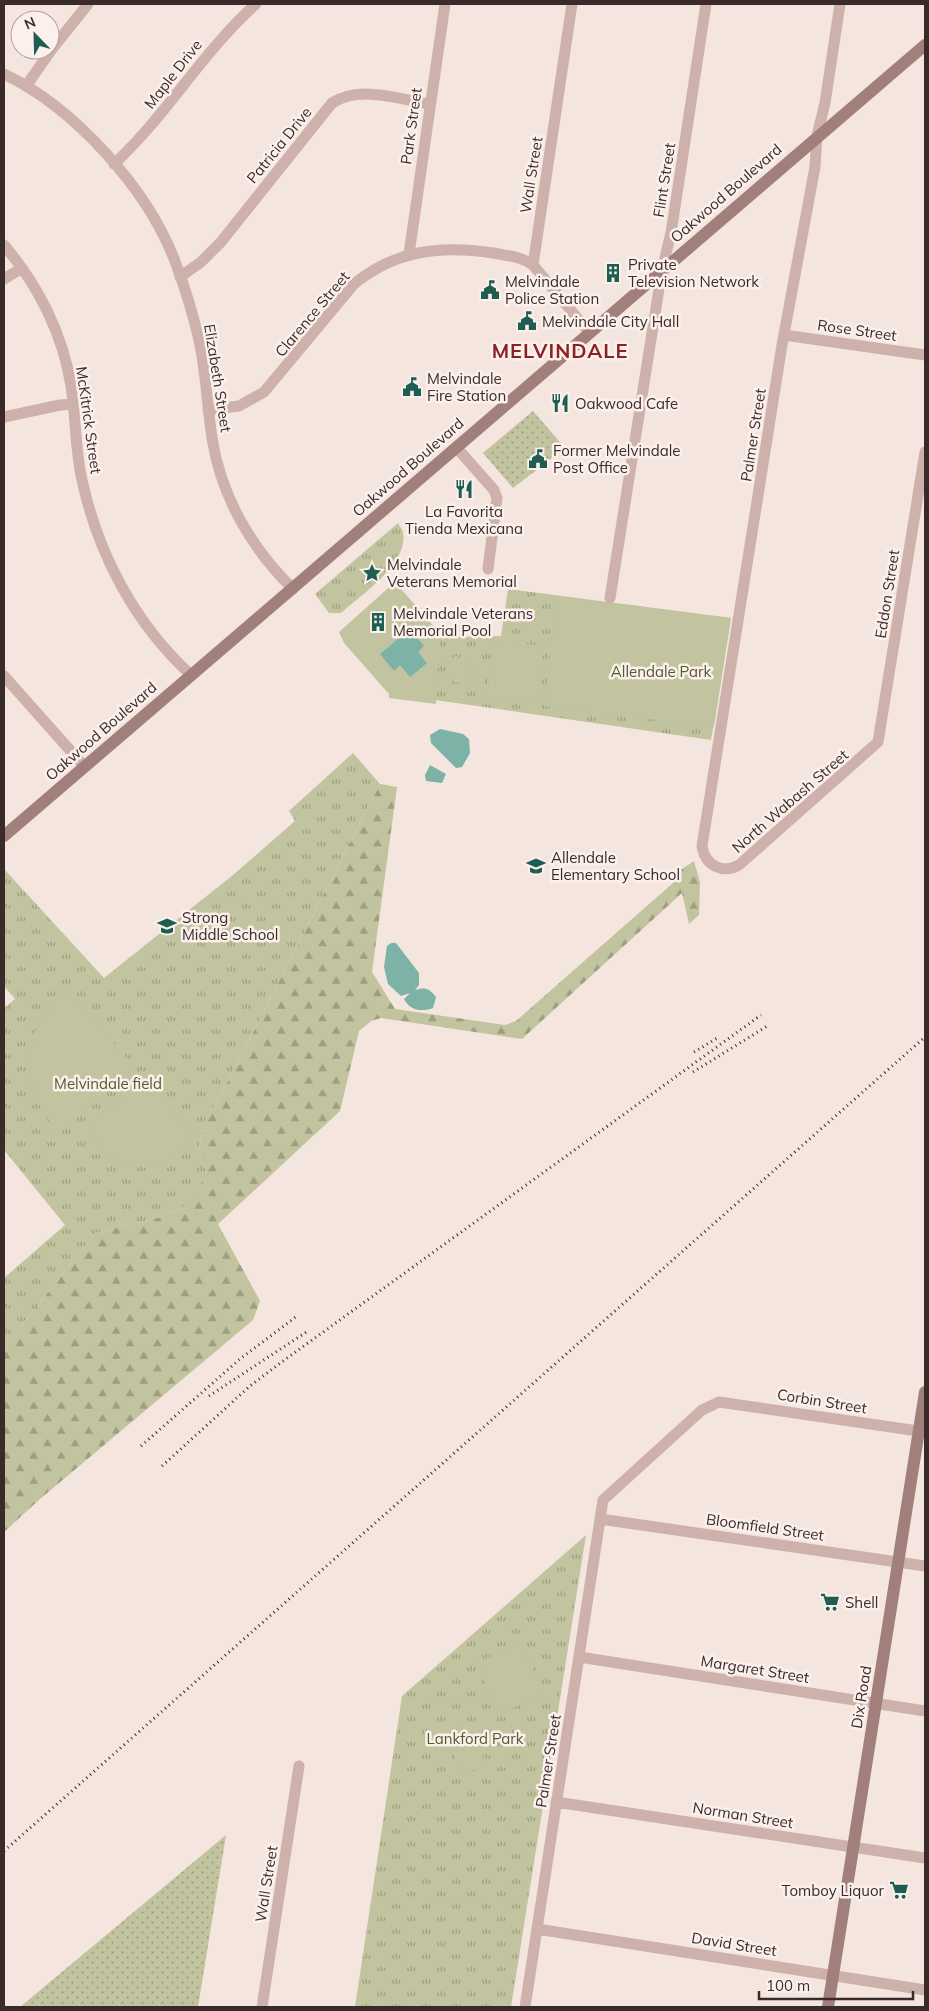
<svg xmlns="http://www.w3.org/2000/svg" width="929" height="2011" viewBox="0 0 929 2011" font-family="Mulish,sans-serif">
	<style>
		.grass { fill: url(#grass-dots) }
		.forest { fill: url(#forest-firs) }
		.park { fill: url(#park-tufts) }
		.pitch { fill: #c1c49e }
		.water { fill: #7db2a7 }
		.lines { fill: none; stroke-linecap: round; stroke-linejoin: round }
		.street { stroke: #cdb1aa; stroke-width: 11 }
		.secondary { stroke: #a17f7b; stroke-width: 12 }
		.rail { stroke: #3a2b2a; stroke-width: 3; stroke-dasharray: 1 4; stroke-linecap: butt }
		.labels { text-anchor: middle; dominant-baseline: central; stroke-width: 5; stroke-linejoin: round; paint-order: stroke }
		.street-label { font-size: 15px; fill: #3a2b2a; stroke: #fbf0ec }
		.poi-label { font-size: 15px; fill: #3a2b2a; stroke: #fbf0ec; text-anchor: start }
		.park-label { font-size: 15px; fill: #54592d; stroke: #fbf0ec }
		.district-label { font-size: 20px; font-weight: bold; letter-spacing: 1px; fill: #8c2022; stroke: #fbf0ec }
	</style>
	<defs>
		<pattern id="grass-dots" width="8" height="8" patternUnits="userSpaceOnUse" patternTransform="scale(1.25)"><rect width="8" height="8" fill="#c1c49e"/><path d="M2 2h.1M6 6h.1" fill="none" stroke="#9e9f81" stroke-width="1.8" stroke-linecap="round"/></pattern>
		<pattern id="forest-firs" width="22" height="20" patternUnits="userSpaceOnUse" patternTransform="scale(1.25)"><rect width="22" height="20" fill="#c1c49e"/><path d="M5 1l3.5 6h-7zM16 11l3.5 6h-7z" fill="#9e9f81"/></pattern>
		<pattern id="park-tufts" width="24" height="20" patternUnits="userSpaceOnUse" patternTransform="scale(1.25)"><rect width="24" height="20" fill="#c1c49e"/><path d="M3 7l-1-3M5 7V3M7 7l1-3M15 17l-1-3M17 17v-4M19 17l1-3" fill="none" stroke="#9e9f81"/></pattern>
	</defs>
	<rect width="100%" height="100%" fill="#f4e5df"/>
	<!-- grass -->
	<path class="grass" d="M 533,411 L 565,448 L 513,488 L 483,453 Z
		M 226,1835 L 198,2007 L 20,2007 Z"/>
	<!-- forest -->
	<path class="forest" d="M 380,784 L 397,787 L 372,972 L 395,1009 L 505,1025 L 516,1021 L 673,883 L 679,871 L 694,861 L 700,882 L 699,915 L 689,924 L 682,893 L 522,1039 L 381,1018 L 371,1021 L 359,1031 L 340,1111 L 218,1224 L 260,1301 L 253,1320 L 40,1499 L 4,1532 L 4,1348 L 95,1233 L 161,1217 L 180,1209 L 206,1172 L 199,1148 L 204,1122 L 224,1089 Z"/>
	<!-- park -->
	<path class="park" d="M 398,523 C 399,525 403,530 403,533 C 409,563 361,595 341,613 L 329,613 L 315,594 Z
		M 508,589 L 731,618 L 711,740 L 435,700 L 439,637 L 501,636 Z
		M 353,753 L 380,784 L 224,1089 L 204,1122 L 199,1148 L 206,1172 L 197,1193 L 180,1209 L 161,1217 L 95,1233 L 4,1348 L 4,1278 L 65,1225 L 4,1150 L 4,1008 L 15,999 L 4,986 L 4,869 L 104,978 L 233,875 L 295,821 L 289,811 Z
		M 586,1535 L 511,2007 L 355,2007 L 402,1696 Z"/>
	<!-- pitch -->
	<path class="pitch" d="M 395,582 L 443,637 L 439,638 L 436,704 L 389,698 L 389,694 L 344,643 L 339,632 Z
		M 556,596 L 731,618 L 714,727 L 544,706 Z
		M 494,640 L 544,646 L 538,701 L 487,696 Z
		M 448,656 L 452,658 L 456,656 L 476,669 L 475,673 L 486,679 L 481,688 L 466,678 L 461,684 L 452,681 L 444,672 L 448,667 L 443,663 Z
		M 66,989 L 134,1066 L 59,1134 C 17,1081 18,1038 66,989 Z
		M 144,1078 L 194,1132 C 190,1139 187,1147 181,1152 C 161,1170 127,1172 106,1154 C 97,1146 93,1134 89,1123 Z
		M 523,1644 L 544,1696 L 498,1714 L 477,1662 Z
		M 471,1725 L 486,1765 L 462,1775 L 446,1734 Z"/>
	<!-- water -->
	<path class="water" d="M 410,629 L 424,646 L 418,652 L 427,663 L 410,677 L 400,665 L 394,671 L 380,654 Z
		M 440,729 L 463,734 L 469,739 L 470,753 L 462,767 L 456,768 L 431,743 L 430,735 Z
		M 430,765 L 446,774 L 442,783 L 426,781 L 425,775 Z
		M 391,943 L 396,943 L 419,973 L 419,985 L 415,990 C 425,987 429,988 436,997 L 433,1008 C 422,1012 410,1011 404,999 L 410,993 L 401,996 L 388,984 L 384,967 L 387,946 Z"/>
	<g class="lines">
		<!-- street -->
		<path class="street" d="M 572,4 L 533,265 L 589,332
			M 840,4 L 825,103 L 817,136 L 815,167 L 782,345 L 702,846 C 705,866 723,874 739,865 L 878,742 L 925,452
			M 4,74 C 75,108 149,190 176,264 C 185,288 193,314 199,340 C 206,372 207,405 212,438 C 221,496 251,548 293,589
			M 26,86 L 52,49 L 88,4
			M 114,164 C 167,115 203,51 256,4
			M 4,245 C 38,285 63,334 71,386 C 76,418 75,449 82,480 C 98,554 135,624 191,675
			M 409,254 L 445,4
			M 180,277 L 201,262 L 221,242 L 332,103 C 360,85 399,99 429,104
			M 4,279 L 22,268
			M 784,335 L 925,355
			M 208,410 L 239,406 L 264,392 L 354,284 C 395,250 442,245 493,253 C 507,256 521,256 533,265
			M 4,417 L 60,405 L 73,404
			M 456,447 L 494,490 L 497,498 L 488,569
			M 610,598 L 662,270 L 671,233 L 706,4
			M 4,676 L 84,766
			M 600,1519 L 925,1566
			M 579,1657 L 925,1711
			M 556,1802 L 925,1858
			M 537,1929 L 925,1990
			M 262,2007 L 299,1766
			M 525,2007 L 603,1500 L 702,1410 L 719,1402 L 925,1432"/>
		<!-- secondary -->
		<path class="secondary" d="M 4,836 L 925,45
			M 828,2007 L 925,1392"/>
		<!-- rail -->
		<path class="rail" d="M 694,1052 L 719,1037
			M 693,1072 L 769,1025
			M 209,1396 L 308,1331
			M 141,1446 L 240,1359 L 297,1316
			M 162,1466 L 250,1386 L 279,1364 L 761,1015
			M 4,1851 L 925,1037"/>
	</g>
	<!-- icons -->
	<defs>
		<g id="building-bare" transform="scale(1.5)"><path d="M-4-6H4V6H1V3H-1V6H-4ZM-2.5-4.3h1.7v1.8h-1.7ZM.8-4.3h1.7v1.8H.8ZM-2.5-1h1.7V.8h-1.7ZM.8-1h1.7V.8H.8Z" fill="#1e5d51" stroke="#fbf0ec" stroke-width="2.5" paint-order="stroke"/></g>
		<g id="civic-bare" transform="scale(1.5)"><path d="M-.6-6.5H3V-4.5H.6V-3L4-1V1h2V6H-6V1h2V-1L-.6-3ZM-1.2 2.5V6h2.4V2.5Z" fill="#1e5d51" stroke="#fbf0ec" stroke-width="2.5" paint-order="stroke"/></g>
		<g id="restaurant-bare" transform="scale(1.5)"><path d="M-5-6h1v4h1v-4h1v4h1v-4h1v5L-1.5 .5V6h-2V.5L-5-1ZM5-6V6H3V1.5H1.5Q1.5-4 5-6Z" fill="#1e5d51" stroke="#fbf0ec" stroke-width="2.5" paint-order="stroke"/></g>
		<g id="sight-bare" transform="scale(1.5)"><path d="M0-6L1.8-2.2L6-1.7L2.9 1.2L3.7 5.4L0 3.3L-3.7 5.4L-2.9 1.2L-6-1.7L-1.8-2.2Z" fill="#1e5d51" stroke="#fbf0ec" stroke-width="2.5" paint-order="stroke"/></g>
		<g id="school-bare" transform="scale(1.5)"><path d="M0-5L7-2L0 1L-7-2ZM-4 1L0 2.5L4 1V4Q0 6-4 4Z" fill="#1e5d51" stroke="#fbf0ec" stroke-width="2.5" paint-order="stroke"/></g>
		<g id="supermarket-bare" transform="scale(1.5)"><path d="M-6-5.5h2.5l.6 2H6L4.5 2H-2.5L-4.4-4H-6ZM-1.5 3.2a1.3 1.3 0 1 0 .1 0ZM3 3.2a1.3 1.3 0 1 0 .1 0Z" fill="#1e5d51" stroke="#fbf0ec" stroke-width="2.5" paint-order="stroke"/></g>
	</defs>
	<g fill-rule="evenodd">
		<use href="#building-bare" x="613" y="273"/>
		<use href="#civic-bare" x="490" y="290"/>
		<use href="#civic-bare" x="527" y="321"/>
		<use href="#civic-bare" x="412" y="387"/>
		<use href="#restaurant-bare" x="560" y="403"/>
		<use href="#civic-bare" x="538" y="459"/>
		<use href="#restaurant-bare" x="464" y="489"/>
		<use href="#sight-bare" x="372" y="573"/>
		<use href="#building-bare" x="378" y="622"/>
		<use href="#school-bare" x="536" y="866"/>
		<use href="#school-bare" x="167" y="926"/>
		<use href="#supermarket-bare" x="830" y="1602"/>
		<use href="#supermarket-bare" x="899" y="1890"/>
	</g>
	<g class="labels">
		<!-- street labels -->
		<g class="street-label">
			<text transform="translate(173 74) rotate(-52)">Maple Drive</text>
			<text transform="translate(411 126) rotate(-82)">Park Street</text>
			<text transform="translate(279 145) rotate(-51)">Patricia Drive</text>
			<text transform="translate(531 175) rotate(-81)">Wall Street</text>
			<text transform="translate(664 180) rotate(-81)">Flint Street</text>
			<text transform="translate(726 193) rotate(-41)">Oakwood Boulevard</text>
			<text transform="translate(312 314) rotate(-50)">Clarence Street</text>
			<text transform="translate(857 330) rotate(8)">Rose Street</text>
			<text transform="translate(218 378) rotate(81)">Elizabeth Street</text>
			<text transform="translate(89 420) rotate(82)">McKitrick Street</text>
			<text transform="translate(753 435) rotate(-81)">Palmer Street</text>
			<text transform="translate(408 467) rotate(-41)">Oakwood Boulevard</text>
			<text transform="translate(887 594) rotate(-81)">Eddon Street</text>
			<text transform="translate(101 731) rotate(-41)">Oakwood Boulevard</text>
			<text transform="translate(790 801) rotate(-41)">North Wabash Street</text>
			<text transform="translate(822 1401) rotate(9)">Corbin Street</text>
			<text transform="translate(765 1527) rotate(8)">Bloomfield Street</text>
			<text transform="translate(755 1669) rotate(9)">Margaret Street</text>
			<text transform="translate(861 1697) rotate(-81)">Dix Road</text>
			<text transform="translate(548 1761) rotate(-81)">Palmer Street</text>
			<text transform="translate(743 1815) rotate(9)">Norman Street</text>
			<text transform="translate(266 1884) rotate(-81)">Wall Street</text>
			<text transform="translate(734 1944) rotate(9)">David Street</text>
		</g>
		<!-- poi labels -->
		<g class="poi-label">
			<text x="628" y="264">Private<tspan x="628" dy="17">Television Network</tspan></text>
			<text x="505" y="281">Melvindale<tspan x="505" dy="17">Police Station</tspan></text>
			<text x="542" y="321">Melvindale City Hall</text>
			<text x="427" y="378">Melvindale<tspan x="427" dy="17">Fire Station</tspan></text>
			<text x="575" y="403">Oakwood Cafe</text>
			<text x="553" y="450">Former Melvindale<tspan x="553" dy="17">Post Office</tspan></text>
			<text x="464" y="511" text-anchor="middle">La Favorita<tspan x="464" dy="17">Tienda Mexicana</tspan></text>
			<text x="387" y="564">Melvindale<tspan x="387" dy="17">Veterans Memorial</tspan></text>
			<text x="393" y="613">Melvindale Veterans<tspan x="393" dy="17">Memorial Pool</tspan></text>
			<text x="551" y="857">Allendale<tspan x="551" dy="17">Elementary School</tspan></text>
			<text x="182" y="917">Strong<tspan x="182" dy="17">Middle School</tspan></text>
			<text x="845" y="1602">Shell</text>
			<text x="884" y="1890" text-anchor="end">Tomboy Liquor</text>
		</g>
		<!-- park labels -->
		<g class="park-label">
			<text x="661" y="671">Allendale Park</text>
			<text x="108" y="1083">Melvindale field</text>
			<text x="475" y="1738">Lankford Park</text>
		</g>
		<!-- district labels -->
		<g class="district-label">
			<text x="560" y="350">MELVINDALE</text>
		</g>
	</g>
	<!-- border -->
	<rect width="929" height="2011" fill="none" stroke="#3a2b2a" stroke-width="10"/>
	<!-- north arrow -->
	<g transform="translate(35 35) rotate(337)"><circle r="24" fill="#fbf0ec" stroke="#aea19e"/>
	<path d="M0-4L9 19L0 12L-9 19Z" fill="#1e5d51"/>
	<text y="-8" font-size="14" font-weight="bold" text-anchor="middle" fill="#3a2b2a">N</text>
	</g>
	<!-- scale -->
	<path d="M759 1991v8h154v-8" fill="none" stroke="#3a2b2a" stroke-width="2.5"/>
	<text x="766" y="1991" font-size="15" fill="#3a2b2a" stroke="#fbf0ec" stroke-width="4" paint-order="stroke">100 m</text>
</svg>
